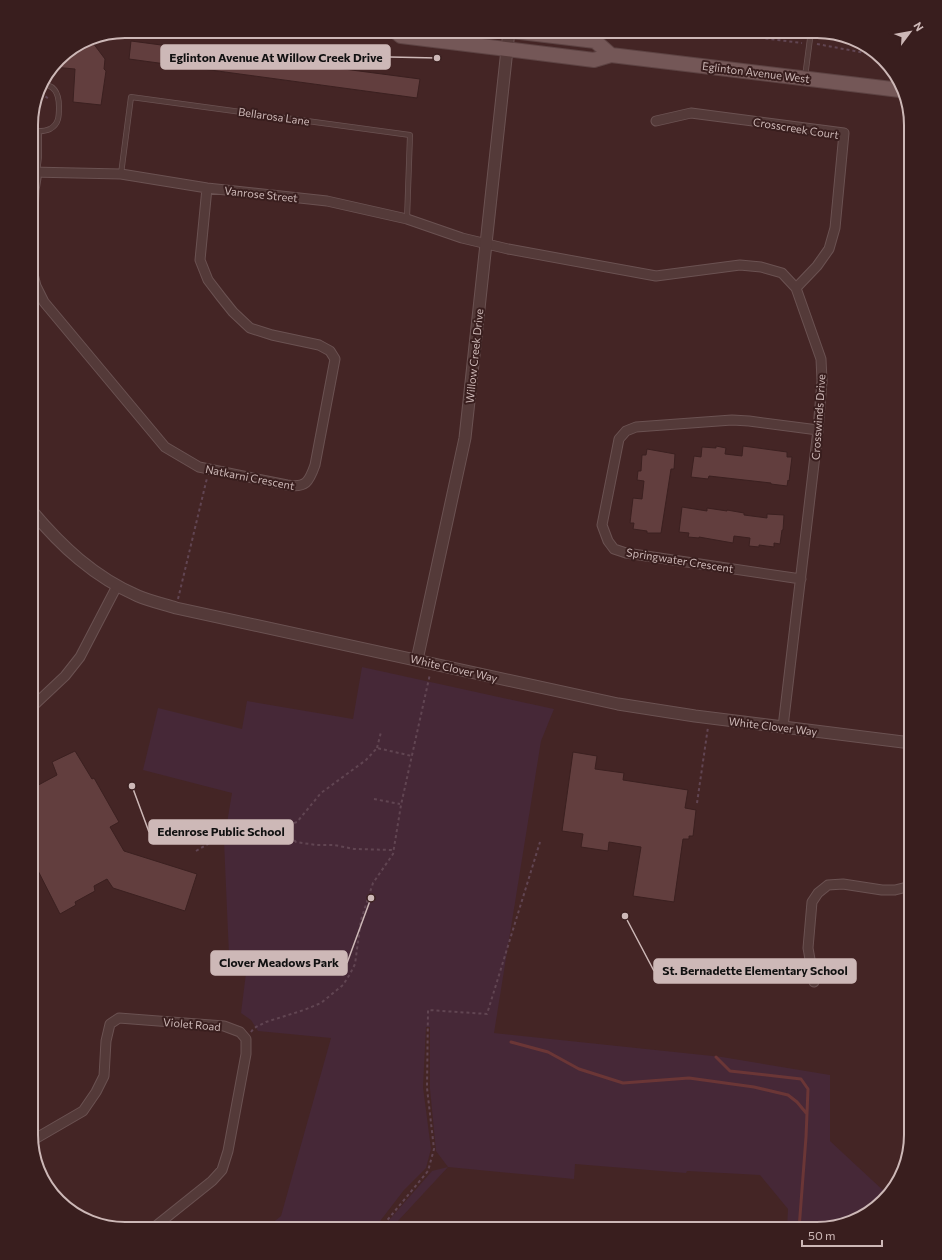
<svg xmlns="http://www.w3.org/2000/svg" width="942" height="1260" viewBox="0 0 942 1260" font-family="Commissioner,sans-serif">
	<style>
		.green { fill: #462837 }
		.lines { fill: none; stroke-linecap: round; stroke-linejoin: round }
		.stream { stroke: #6b3636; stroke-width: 3 }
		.building { fill: #623e3e; stroke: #3b2020 }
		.service-casing { stroke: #6b5252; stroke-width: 6 }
		.minor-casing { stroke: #6b5252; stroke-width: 11 }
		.tertiary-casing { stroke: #6b5252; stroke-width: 13 }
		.primary-casing { stroke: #5d4343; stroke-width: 16 }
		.path { stroke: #614552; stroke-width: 2; stroke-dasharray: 3 3; stroke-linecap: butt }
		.service { stroke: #543a39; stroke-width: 4.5 }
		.minor { stroke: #543a39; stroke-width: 9 }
		.tertiary { stroke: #543a39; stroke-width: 11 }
		.primary { stroke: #745757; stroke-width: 14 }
		.labels { text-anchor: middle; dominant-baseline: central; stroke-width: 4; stroke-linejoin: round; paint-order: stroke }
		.street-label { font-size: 11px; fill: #cdb8b7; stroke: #391e1e }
		.rim { fill: none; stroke: #cdb8b7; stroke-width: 2 }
		.leader { fill: none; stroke: #cdb8b7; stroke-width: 1.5 }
		.callout-dot { fill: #cdb8b7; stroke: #391e1e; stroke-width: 1.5 }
		.callout { fill: #cdb8b7; stroke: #cdb8b7; stroke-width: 1.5 }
		.callout-label { font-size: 12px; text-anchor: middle; font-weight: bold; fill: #111 }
	</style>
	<rect width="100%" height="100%" fill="#442525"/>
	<!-- green -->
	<path class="green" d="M 362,667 L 554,709 L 541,741 L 494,1033 L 722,1057 L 830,1075 L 830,1141 L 887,1194 L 869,1213 L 818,1229 L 787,1229 L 788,1209 L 760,1175 L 687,1171 L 686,1173 L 575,1164 L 574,1179 L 448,1167 L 397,1222 L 396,1227 L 386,1228 L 390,1219 L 432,1171 L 448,1167 L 436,1151 L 430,1089 L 430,1027 L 426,1027 L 423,1087 L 431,1149 L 426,1168 L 404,1190 L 374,1229 L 265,1229 L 281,1216 L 331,1038 L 258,1031 L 251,1020 L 241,1013 L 248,957 L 229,955 L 224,841 L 232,793 L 143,770 L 158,708 L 242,729 L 247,701 L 353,719 Z"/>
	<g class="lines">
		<!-- stream -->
		<path class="stream" d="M 511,1042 L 548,1052 L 579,1069 L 623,1083 L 689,1078 L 754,1087 L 788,1095 L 797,1102 L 807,1114
			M 716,1057 L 730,1071 L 801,1079 L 808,1089 L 806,1137 L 799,1229"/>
	</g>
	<!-- building -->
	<path class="building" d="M 131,41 L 420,79 L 417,98 L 129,59 Z
		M 83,42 L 93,43 L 105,59 L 104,69 L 106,71 L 101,105 L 73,102 L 75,69 L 53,67 L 63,54 Z
		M 716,446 L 726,448 L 725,454 L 742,456 L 743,446 L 787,452 L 787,457 L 792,457 L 789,481 L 788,480 L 787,486 L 771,484 L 771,483 L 709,476 L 708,479 L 691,477 L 694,456 L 701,457 L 702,447 L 716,448 Z
		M 647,449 L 675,454 L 674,469 L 671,469 L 661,533 L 647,533 L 647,531 L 633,529 L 634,523 L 630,523 L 633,498 L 642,499 L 644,481 L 637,480 L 638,471 L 641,471 L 642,455 L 646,455 Z
		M 682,507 L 707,511 L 707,508 L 727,511 L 727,510 L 744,513 L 744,515 L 767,518 L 767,514 L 784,515 L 783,530 L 782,530 L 780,544 L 774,543 L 774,547 L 759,545 L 759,547 L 749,546 L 750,538 L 734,536 L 733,543 L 699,537 L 699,538 L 688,537 L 689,533 L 679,532 Z
		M 75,751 L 92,779 L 94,778 L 119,822 L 110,827 L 124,851 L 197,874 L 185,911 L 113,888 L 107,879 L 94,886 L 95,891 L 75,902 L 76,905 L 60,914 L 31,857 L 31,789 L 57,775 L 52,762 Z
		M 573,752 L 597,756 L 595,769 L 624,773 L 623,780 L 688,790 L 685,808 L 696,810 L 693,836 L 689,836 L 689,839 L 683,839 L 674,902 L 633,896 L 641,847 L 609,842 L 608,851 L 581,847 L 583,834 L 562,831 Z"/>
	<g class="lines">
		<!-- service casing -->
		<g class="service-casing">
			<path id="service" d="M 805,77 L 811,31
				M 31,132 C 37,131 44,132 50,129 C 59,124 59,116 59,107 C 59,94 55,84 40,84
				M 37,172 L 39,157 L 39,131
				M 121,174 L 131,97 L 410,135 L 407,219"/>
		</g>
		<!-- minor casing -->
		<g class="minor-casing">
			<path id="minor" d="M 656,121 L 691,113 L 844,133 L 835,228 L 829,249 L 817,266 L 796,288
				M 31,172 L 121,174 L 207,188 L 327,201 L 407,219 L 462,238 L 508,249 L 656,276 L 740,265 L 761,267 L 782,273 L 796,288 L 821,359 L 822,381 L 818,430 L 783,727
				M 37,172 L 34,190 L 31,266 L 36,286 L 44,302 L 165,447 L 199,467 L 287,485 C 306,488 309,482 315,465 L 335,359 L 330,351 L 319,345 L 272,335 L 250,328 L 233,312 L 221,297 L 208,280 L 200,260 L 207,188
				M 801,579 L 626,553 L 614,549 L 608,541 L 602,525 L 619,439 L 626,431 L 636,427 L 732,420 L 749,421 L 818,430
				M 31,708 L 65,676 L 80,657 L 117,586
				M 814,982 L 808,948 L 812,902 L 818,893 L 828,885 L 843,884 L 882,890 L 895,890 L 911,886
				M 33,1140 L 83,1111 L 96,1092 L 104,1076 L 106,1041 L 110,1024 L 119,1018 L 224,1026 L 240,1032 L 246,1039 L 246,1054 L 228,1151 L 222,1170 L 212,1181 L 152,1229"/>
		</g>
		<!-- tertiary casing -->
		<g class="tertiary-casing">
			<path id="tertiary" d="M 31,510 C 61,546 94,577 138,596 C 150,601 163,604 176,608 L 618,704 L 695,716 L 911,743
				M 417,660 L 465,438 L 509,31"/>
		</g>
		<!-- primary casing -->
		<g class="primary-casing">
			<path id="primary" d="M 395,31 L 401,36 L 594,60 L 611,55 L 900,90
				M 512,31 L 595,41 L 611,55"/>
		</g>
		<!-- path -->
		<path class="path" d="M 688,31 L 717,35 L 738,35 L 802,43
			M 817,44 L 876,55
			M 43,91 L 45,96 L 50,100
			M 178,599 L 207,478
			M 377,748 L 381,732
			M 374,799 L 400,804
			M 697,803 L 708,727
			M 281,828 L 296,842 L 316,845 L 334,845 L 354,849 L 393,850
			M 196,851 L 220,837 L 229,828 L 240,823 L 255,823 L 281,828 L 297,822 L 321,793 L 366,760 L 377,748 L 412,756
			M 251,1032 L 254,1028 L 266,1022 L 304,1010 L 321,1003 L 343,985 L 350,974 L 355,964 L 361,920 L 373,883 L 393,854 L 401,805 L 430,674
			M 380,1229 L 428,1171 L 434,1149 L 427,1088 L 428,1010 L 487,1014 L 540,842"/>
		<!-- service -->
		<use href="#service" class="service"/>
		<!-- minor -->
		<use href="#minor" class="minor"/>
		<!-- tertiary -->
		<use href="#tertiary" class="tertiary"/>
		<!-- primary -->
		<use href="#primary" class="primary"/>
	</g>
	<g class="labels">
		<!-- street labels -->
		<g class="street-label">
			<text transform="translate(756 72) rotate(7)">Eglinton Avenue West</text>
			<text transform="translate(274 116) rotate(8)">Bellarosa Lane</text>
			<text transform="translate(796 128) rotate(9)">Crosscreek Court</text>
			<text transform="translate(261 194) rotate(6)">Vanrose Street</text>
			<text transform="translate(474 356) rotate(-84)">Willow Creek Drive</text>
			<text transform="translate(818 417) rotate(-86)">Crosswinds Drive</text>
			<text transform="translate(250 477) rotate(11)">Natkarni Crescent</text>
			<text transform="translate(680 560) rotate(9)">Springwater Crescent</text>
			<text transform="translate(454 668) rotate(13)">White Clover Way</text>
			<text transform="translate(773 726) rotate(7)">White Clover Way</text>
			<text transform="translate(192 1024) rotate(5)">Violet Road</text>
		</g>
	</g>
	<!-- crop -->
	<path d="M0 0H942V1260H0ZM125 38H817A87 87 0 0 1 904 125V1135A87 87 0 0 1 817 1222H125A87 87 0 0 1 38 1135V125A87 87 0 0 1 125 38Z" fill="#391e1e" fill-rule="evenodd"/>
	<path class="rim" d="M125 38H817A87 87 0 0 1 904 125V1135A87 87 0 0 1 817 1222H125A87 87 0 0 1 38 1135V125A87 87 0 0 1 125 38Z"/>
	<!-- callouts -->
	<path class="leader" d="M437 58L390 57M132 786L149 832M371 898L347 963M625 916L654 971"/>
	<g class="callout-dot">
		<circle cx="437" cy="58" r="4"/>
		<circle cx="132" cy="786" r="4"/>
		<circle cx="371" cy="898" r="4"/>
		<circle cx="625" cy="916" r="4"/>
	</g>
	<g class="callout">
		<rect x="161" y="45" width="229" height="24" rx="4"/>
		<rect x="149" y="820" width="144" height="24" rx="4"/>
		<rect x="211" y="951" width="136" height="24" rx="4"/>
		<rect x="654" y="959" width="202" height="24" rx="4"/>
	</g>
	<g class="callout-label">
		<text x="276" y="62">Eglinton Avenue At Willow Creek Drive</text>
		<text x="221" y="836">Edenrose Public School</text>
		<text x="279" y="967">Clover Meadows Park</text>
		<text x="755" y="975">St. Bernadette Elementary School</text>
	</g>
	<!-- north arrow -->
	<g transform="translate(910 32) rotate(58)" stroke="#391e1e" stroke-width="3" paint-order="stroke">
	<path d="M0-3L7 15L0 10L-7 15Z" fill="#cdb8b7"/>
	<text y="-6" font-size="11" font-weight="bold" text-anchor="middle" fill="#cdb8b7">N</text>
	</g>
	<!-- scale -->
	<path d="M802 1240v6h80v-6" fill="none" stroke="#cdb8b7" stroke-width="2"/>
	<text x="808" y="1240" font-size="12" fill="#cdb8b7" stroke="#391e1e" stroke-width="3" paint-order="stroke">50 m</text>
</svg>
